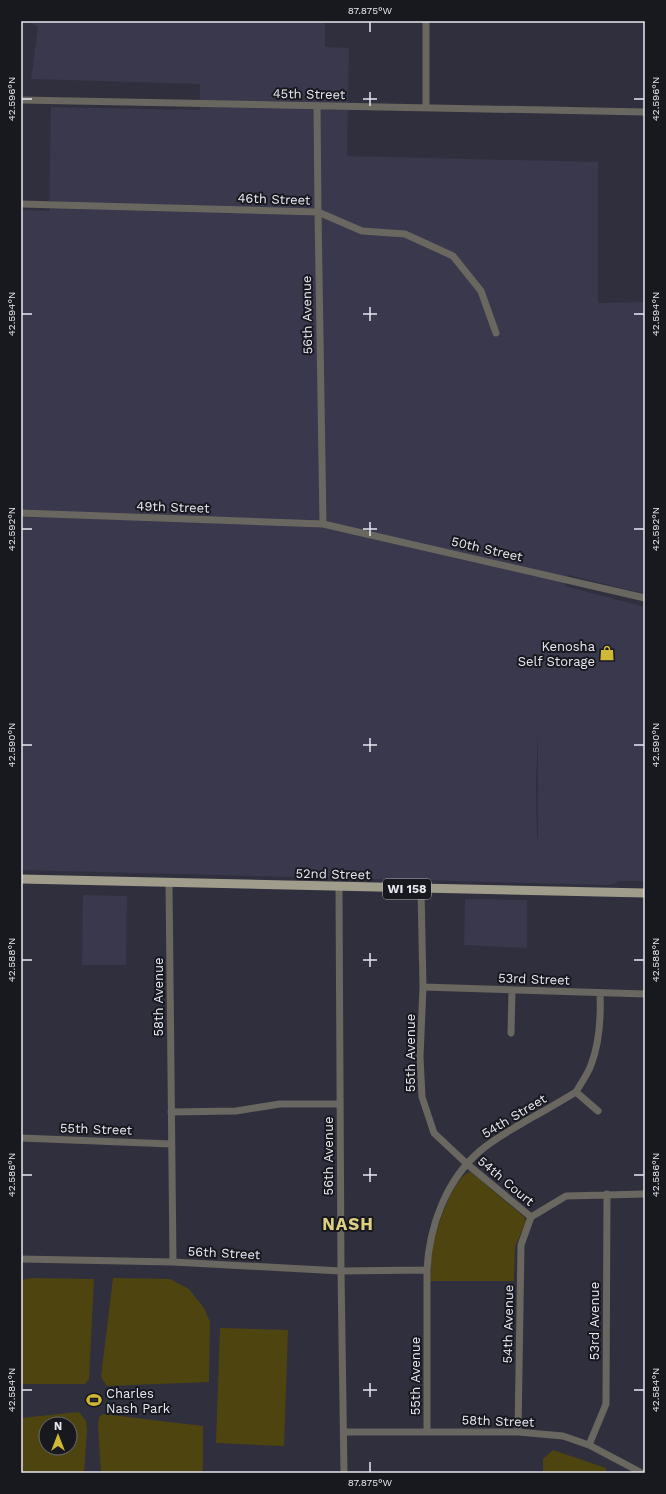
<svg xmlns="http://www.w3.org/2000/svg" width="666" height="1494" viewBox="0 0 666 1494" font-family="'Work Sans',sans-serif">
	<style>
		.built { fill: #39384c; fill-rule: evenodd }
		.green { fill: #4e440f; fill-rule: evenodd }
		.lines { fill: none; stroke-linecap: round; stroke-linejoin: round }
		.minor { stroke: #69675f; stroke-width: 7 }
		.major { stroke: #a09d8c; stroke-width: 9 }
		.ticks { fill: none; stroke: #e7e7f1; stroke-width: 1.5 }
		.labels { text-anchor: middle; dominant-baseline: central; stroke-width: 4; stroke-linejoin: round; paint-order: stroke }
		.shield { fill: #18181f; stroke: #a9a9b2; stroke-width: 1 }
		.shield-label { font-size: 12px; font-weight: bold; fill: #e7e7f1 }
		.street-label { font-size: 13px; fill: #e7e7f1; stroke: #18181f }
		.poi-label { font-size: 13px; fill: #e7e7f1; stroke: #18181f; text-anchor: end }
		.district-label { font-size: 17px; font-weight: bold; letter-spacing: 1px; fill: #decf81; stroke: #18181f }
		.neatline { fill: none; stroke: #e7e7f1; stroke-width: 1.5 }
		.ticks-label { font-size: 10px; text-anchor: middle; fill: #e7e7f1 }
	</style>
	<rect width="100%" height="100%" fill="#302f3e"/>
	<!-- built -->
	<path class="built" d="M 33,21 L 325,21 L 325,47 L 349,48 L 347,156 L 598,162 L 598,303 L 645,302 L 645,594 L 568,575 L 565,586 L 645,607 L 645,881 L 618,881 L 615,884 L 608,885 L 21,870 L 21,210 L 49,211 L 51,107 L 200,110 L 200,84 L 31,79 L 38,27 L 33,24 ZM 538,733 L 538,838 L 537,839 L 536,784 Z
		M 83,895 L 127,896 L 126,965 L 82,965 Z
		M 465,899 L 527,900 L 527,948 L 464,945 Z"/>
	<!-- green -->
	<path class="green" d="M 471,1172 L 523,1216 L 526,1221 L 515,1247 L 514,1281 L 430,1281 C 431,1271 430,1260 432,1250 C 434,1235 454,1173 471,1172 Z
		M 32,1278 L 94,1279 L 89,1379 L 85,1384 L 21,1384 L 21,1280 Z
		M 113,1278 L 170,1279 L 189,1289 L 204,1308 L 210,1322 L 209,1382 L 107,1386 L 101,1377 Z
		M 220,1328 L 288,1330 L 284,1446 L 216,1443 Z
		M 79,1412 L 86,1421 L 87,1430 L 84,1473 L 21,1473 L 21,1418 ZM 46,1424 L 70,1424 L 70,1448 L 46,1448 Z
		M 103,1414 L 203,1426 L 203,1463 L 202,1473 L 101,1473 L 98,1425 L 99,1417 Z
		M 553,1450 L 606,1468 L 606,1473 L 543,1473 L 543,1459 Z"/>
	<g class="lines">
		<!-- minor -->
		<path class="minor" d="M 21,100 L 645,112
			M 317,106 L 318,212 L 323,524
			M 426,108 L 426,21
			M 21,204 L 318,212 L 362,231 L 405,234 L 453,256 L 481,291 L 496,333
			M 21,513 L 323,524 L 645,598
			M 169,883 L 173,1262
			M 339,887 L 341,1271 L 344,1473
			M 421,889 L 423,987 L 420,1057 L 422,1097 L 434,1133 L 467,1164 L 531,1217
			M 423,987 L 645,994
			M 511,1033 L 512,990
			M 576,1092 C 581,1083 588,1074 591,1065 C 600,1042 601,1017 600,993
			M 576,1092 L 598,1111
			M 171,1112 L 236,1111 L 280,1104 L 340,1104
			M 21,1138 L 171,1144
			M 531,1217 L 566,1196 L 645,1194
			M 21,1259 L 173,1262 L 341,1271 L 427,1270
			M 427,1431 L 427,1270 C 429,1227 446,1180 480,1151 C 495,1138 514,1128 531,1118 C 546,1110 561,1101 576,1092
			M 344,1432 L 518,1432 L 563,1436 L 589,1445 L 642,1473
			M 518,1432 L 521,1245 L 531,1217
			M 589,1445 L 606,1404 L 607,1194"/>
		<!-- major -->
		<path class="major" d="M 21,879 L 645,893"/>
	</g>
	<!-- ticks -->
	<path class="ticks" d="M 370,22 L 370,32M 370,92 L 370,106M 22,99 L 32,99M 363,99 L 377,99M 634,99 L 644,99M 370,307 L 370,321M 22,314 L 32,314M 363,314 L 377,314M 634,314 L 644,314M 370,522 L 370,536M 22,529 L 32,529M 363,529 L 377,529M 634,529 L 644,529M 370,738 L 370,752M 22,745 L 32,745M 363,745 L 377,745M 634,745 L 644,745M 370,953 L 370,967M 22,960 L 32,960M 363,960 L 377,960M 634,960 L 644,960M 370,1168 L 370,1182M 22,1175 L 32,1175M 363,1175 L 377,1175M 634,1175 L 644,1175M 370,1383 L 370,1397M 22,1390 L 32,1390M 363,1390 L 377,1390M 634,1390 L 644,1390M 370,1462 L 370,1472"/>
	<!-- icons -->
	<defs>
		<g id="shop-bare" transform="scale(1.2)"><path d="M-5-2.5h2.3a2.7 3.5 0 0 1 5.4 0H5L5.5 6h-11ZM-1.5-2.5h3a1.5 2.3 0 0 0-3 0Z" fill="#cfb837" stroke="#18181f" stroke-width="2.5" paint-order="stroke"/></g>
		<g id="stadium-bare" transform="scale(1.2)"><path d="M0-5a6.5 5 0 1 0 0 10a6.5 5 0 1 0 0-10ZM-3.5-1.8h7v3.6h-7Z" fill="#cfb837" stroke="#18181f" stroke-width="2.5" paint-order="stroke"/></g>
	</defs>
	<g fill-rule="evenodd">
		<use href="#shop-bare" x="607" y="653"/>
		<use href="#stadium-bare" x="94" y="1400"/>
	</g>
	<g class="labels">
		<!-- shield labels -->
		<rect class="shield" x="383" y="879" width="48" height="20" rx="3"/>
		<g class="shield-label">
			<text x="407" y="889">WI 158</text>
		</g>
		<!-- street labels -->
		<g class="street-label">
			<text transform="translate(309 94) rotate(1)">45th Street</text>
			<text transform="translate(274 199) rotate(2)">46th Street</text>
			<text transform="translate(307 315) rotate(-91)">56th Avenue</text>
			<text transform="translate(173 507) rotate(2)">49th Street</text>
			<text transform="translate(487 549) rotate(13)">50th Street</text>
			<text transform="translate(333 874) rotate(1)">52nd Street</text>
			<text transform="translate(534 979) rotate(2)">53rd Street</text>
			<text transform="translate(158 997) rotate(-90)">58th Avenue</text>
			<text transform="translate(410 1053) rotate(-90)">55th Avenue</text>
			<text transform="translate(514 1116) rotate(-31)">54th Street</text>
			<text transform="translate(96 1129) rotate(2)">55th Street</text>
			<text transform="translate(328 1156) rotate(-90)">56th Avenue</text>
			<text transform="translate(506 1181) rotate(40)">54th Court</text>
			<text transform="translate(224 1253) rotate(3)">56th Street</text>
			<text transform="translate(594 1321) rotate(-90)">53rd Avenue</text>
			<text transform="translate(508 1324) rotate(-89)">54th Avenue</text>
			<text transform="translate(415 1376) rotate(-90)">55th Avenue</text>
			<text transform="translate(498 1421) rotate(2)">58th Street</text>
		</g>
		<!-- poi labels -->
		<g class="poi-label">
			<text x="595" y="646">Kenosha<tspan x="595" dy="15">Self Storage</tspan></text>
			<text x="106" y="1393" text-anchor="start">Charles<tspan x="106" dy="15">Nash Park</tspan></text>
		</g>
		<!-- district labels -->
		<g class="district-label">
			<text x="348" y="1224">NASH</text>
		</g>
	</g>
	<!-- border -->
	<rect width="666" height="1494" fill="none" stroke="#18181f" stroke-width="44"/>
	<!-- north arrow -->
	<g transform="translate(58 1436)"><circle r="19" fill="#18181f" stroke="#6b6b73"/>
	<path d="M0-3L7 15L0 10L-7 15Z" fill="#cfb837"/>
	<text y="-6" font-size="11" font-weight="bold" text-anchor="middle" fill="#e7e7f1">N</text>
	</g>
	<rect x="22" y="22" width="622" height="1450" class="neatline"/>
	<g class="ticks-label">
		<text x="370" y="14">87.875°W</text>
		<text transform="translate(11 99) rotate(-90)" y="4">42.596°N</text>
		<text transform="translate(655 99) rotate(-90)" y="4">42.596°N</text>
		<text transform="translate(11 314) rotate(-90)" y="4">42.594°N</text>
		<text transform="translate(655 314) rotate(-90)" y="4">42.594°N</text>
		<text transform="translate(11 529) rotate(-90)" y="4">42.592°N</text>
		<text transform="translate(655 529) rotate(-90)" y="4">42.592°N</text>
		<text transform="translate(11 745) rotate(-90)" y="4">42.590°N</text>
		<text transform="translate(655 745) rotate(-90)" y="4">42.590°N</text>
		<text transform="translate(11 960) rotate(-90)" y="4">42.588°N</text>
		<text transform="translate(655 960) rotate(-90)" y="4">42.588°N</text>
		<text transform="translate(11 1175) rotate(-90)" y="4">42.586°N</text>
		<text transform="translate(655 1175) rotate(-90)" y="4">42.586°N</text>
		<text transform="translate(11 1390) rotate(-90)" y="4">42.584°N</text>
		<text transform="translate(655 1390) rotate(-90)" y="4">42.584°N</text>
		<text x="370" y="1486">87.875°W</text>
	</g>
</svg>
